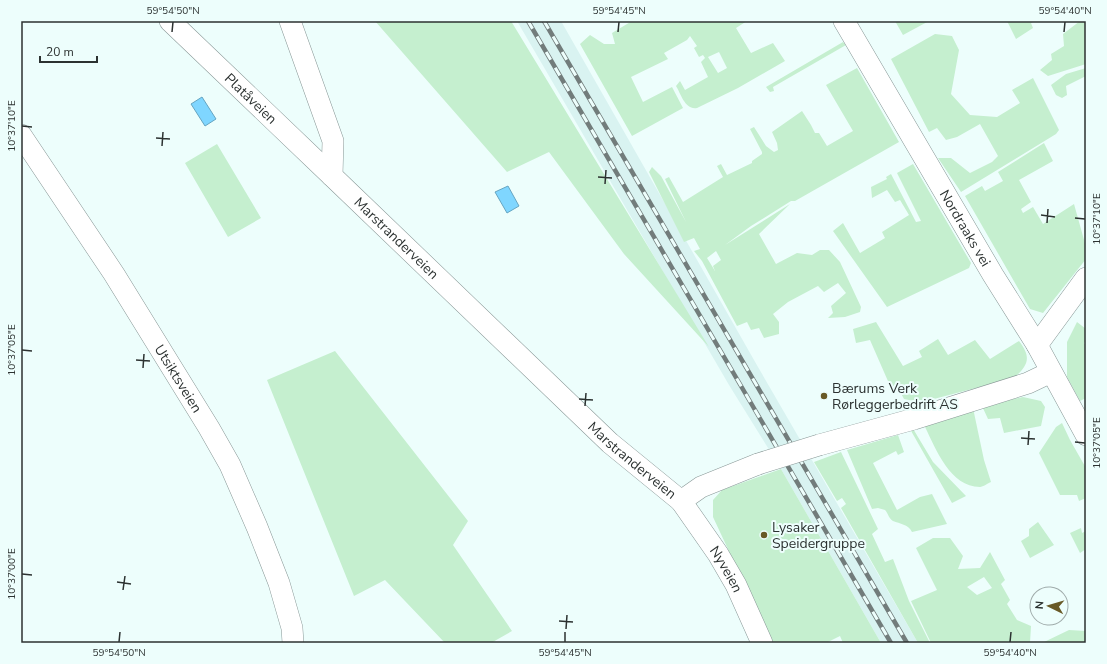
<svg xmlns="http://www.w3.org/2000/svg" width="1107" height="664" viewBox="0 0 1107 664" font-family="'Nunito Sans',sans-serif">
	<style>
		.built { fill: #d9f3f1 }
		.green { fill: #c5efcf; fill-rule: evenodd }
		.water { fill: #7fd6ff; stroke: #66a5c1 }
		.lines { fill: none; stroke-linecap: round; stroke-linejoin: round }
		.street-casing { stroke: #889796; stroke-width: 22 }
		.street { stroke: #fff; stroke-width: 21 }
		.rail-casing { stroke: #727c7b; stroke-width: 4.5 }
		.rail { stroke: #edfefc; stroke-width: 3; stroke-dasharray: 9; stroke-linecap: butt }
		.street-bridge-casing { stroke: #889796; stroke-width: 22; stroke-linecap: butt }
		.street-bridge { stroke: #fff; stroke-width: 21 }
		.ticks { fill: none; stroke: #2c3231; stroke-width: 1.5 }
		.poi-dot { fill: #685926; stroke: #edfefc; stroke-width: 1.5 }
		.labels { text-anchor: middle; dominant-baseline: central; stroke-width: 4; stroke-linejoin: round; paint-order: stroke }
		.street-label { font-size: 14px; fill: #2c3231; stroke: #edfefc }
		.poi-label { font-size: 14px; fill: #2c3231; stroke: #edfefc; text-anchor: start }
		.neatline { fill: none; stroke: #2c3231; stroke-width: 1.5 }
		.ticks-label { font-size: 10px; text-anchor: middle; fill: #2c3231 }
	</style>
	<rect width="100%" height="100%" fill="#edfefc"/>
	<!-- built -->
	<path class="built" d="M 517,21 L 561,21 L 758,367 L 918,643 L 881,643 L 781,469 L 729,385 Z"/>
	<!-- green -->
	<path class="green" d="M 375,21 L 511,21 L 709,347 L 624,254 L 549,152 L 507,172 Z
		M 632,21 L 643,21 L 645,22 L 648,21 L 747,21 L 736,28 L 751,53 L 773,43 L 785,61 L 738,88 L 697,108 C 685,110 681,94 676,86 L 680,81 L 685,90 L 708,77 L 701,62 L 705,58 L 703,55 L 699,57 L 694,48 L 697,46 L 690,36 L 687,40 L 664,53 L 668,59 L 631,77 L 643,102 L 672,87 L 683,108 L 632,136 L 580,44 L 590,35 L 604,44 L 615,44 L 612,33 ZM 719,52 L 727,68 L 718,73 L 708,57 Z
		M 895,21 L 929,21 L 903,35 Z
		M 1007,21 L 1035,21 L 1031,23 L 1033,28 L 1016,39 Z
		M 1080,21 L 1086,21 L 1086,64 L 1048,76 L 1040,70 L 1052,60 L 1051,54 L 1064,46 L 1063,34 Z
		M 935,34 L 952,36 L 959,50 L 951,94 L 970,115 L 997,117 L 1020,103 L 1012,90 L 1033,78 L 1059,130 L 1056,134 L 961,192 L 938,158 L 951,158 L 970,173 L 992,162 L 998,156 L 980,124 L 957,137 L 946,140 L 937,128 L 929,132 L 891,59 Z
		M 843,42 L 846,45 L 773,87 L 774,91 L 770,92 L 766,87 Z
		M 857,68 L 899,142 L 795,201 L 791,201 L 751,226 L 725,245 L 790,204 L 759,234 L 776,264 L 797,253 L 812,255 L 820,250 L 829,250 L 840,262 L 861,307 L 860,312 L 845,317 L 828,318 L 833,313 L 831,306 L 846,293 L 838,283 L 824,292 L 818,286 L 788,302 L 773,314 L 779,322 L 779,334 L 764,338 L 759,328 L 751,330 L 747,322 L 737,326 L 702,261 L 694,251 L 700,249 L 694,238 L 684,242 L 649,172 L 652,167 L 661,176 L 686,222 L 665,179 L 669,177 L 683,202 L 723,177 L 717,166 L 721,164 L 727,175 L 752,163 L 752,161 L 762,154 L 762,152 L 750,129 L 754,127 L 766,146 L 774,152 L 778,150 L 777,143 L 772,132 L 802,111 L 811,125 L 815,133 L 819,133 L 827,146 L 853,131 L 826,85 ZM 716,251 L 721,260 L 713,266 L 715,271 L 707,258 Z
		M 1086,68 L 1086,76 L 1066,86 L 1067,95 L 1062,98 L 1056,95 L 1051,85 L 1066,74 Z
		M 1044,143 L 1053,161 L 1019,180 L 1031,202 L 1021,209 L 1023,213 L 1033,207 L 1043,224 L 1074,204 L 1086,247 L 1086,259 L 1043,313 L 1030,309 L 965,196 L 982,186 L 985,191 L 1003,181 L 998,172 Z
		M 217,144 L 261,218 L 228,237 L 185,163 Z
		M 913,164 L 971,263 L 969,268 L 887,307 L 833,231 L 843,223 L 860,253 L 885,238 L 882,232 L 909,215 L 900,200 L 895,202 L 887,190 L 872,198 L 871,187 L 887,179 L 886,177 L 891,174 L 916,222 L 921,221 L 897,173 Z
		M 876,322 L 903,366 L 922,357 L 919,351 L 938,339 L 948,355 L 975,340 L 990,359 L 1019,341 C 1032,358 1028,365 1014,378 L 930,400 L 914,401 L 904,399 L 897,386 L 891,388 L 870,340 L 856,343 L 853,329 Z
		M 1077,322 L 1086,329 L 1086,341 L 1084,343 L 1086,346 L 1086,398 L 1080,401 L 1067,377 L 1067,342 Z
		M 335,351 L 468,521 L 453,545 L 512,631 L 491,643 L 445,643 L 385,580 L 354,596 L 267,380 Z
		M 1023,397 L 1041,401 L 1045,407 L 1041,426 L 1004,433 L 1000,418 L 988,419 L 982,406 Z
		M 973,408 L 984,460 L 991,482 C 988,483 983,487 980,487 C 950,487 936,449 925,427 L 927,422 Z
		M 1062,423 L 1070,440 L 1086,468 L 1086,498 L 1079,501 L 1077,495 L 1060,495 L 1039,453 L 1056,427 Z
		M 912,427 L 933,462 L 966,496 L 952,503 L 910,429 Z
		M 898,435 L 904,452 L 898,455 L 896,451 L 873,463 L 897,510 L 920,497 L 932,494 L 947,524 L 912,532 C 908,524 900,524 893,521 C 889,519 888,513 885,510 L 878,508 L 872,509 L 847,450 Z
		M 841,452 L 878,529 L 872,534 L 885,562 L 893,559 L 909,601 L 930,643 L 918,643 L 841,508 L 846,504 L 842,498 L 837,501 L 814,462 Z
		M 781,469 L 881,643 L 843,643 L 840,636 L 826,643 L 773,643 L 767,633 L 713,517 L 713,500 L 722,490 Z
		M 1038,522 L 1054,545 L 1030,558 L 1021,541 L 1029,536 L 1029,529 Z
		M 1081,528 L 1082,533 L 1086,531 L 1086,549 L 1080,553 L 1070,533 Z
		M 933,538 L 950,538 L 963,556 L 958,569 L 980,568 L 990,552 L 1005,580 L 1001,584 L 1010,600 L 1007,604 L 1017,620 L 1031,626 L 1030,643 L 931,643 L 911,601 L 937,590 L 916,548 ZM 984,577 L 992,588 L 977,595 L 967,587 Z
		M 1069,630 L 1086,631 L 1086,643 L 1042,643 Z"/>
	<!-- water -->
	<path class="water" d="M 202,97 L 216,119 L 205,126 L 191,104 Z
		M 508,186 L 519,206 L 507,213 L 495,192 Z"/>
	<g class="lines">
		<!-- street casing -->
		<g class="street-casing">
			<g id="street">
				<path id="s1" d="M 170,21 L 332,176"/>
				<path id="s2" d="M 290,21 L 333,141 L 332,176 L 610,443 L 681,501 L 701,487 L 758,464"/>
				<path id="s3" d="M 844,21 L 993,275 L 1037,345 L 1086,435"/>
				<path id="s4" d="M 21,135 L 114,274 L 209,428 L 230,465 L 257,527 L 279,583 L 292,628 L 293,643"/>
				<path d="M 1037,345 L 1086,278"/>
				<path d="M 819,445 L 914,419 L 1028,383 L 1051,372"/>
				<path id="s5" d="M 681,501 L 718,554 L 736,585 L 762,643"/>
			</g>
		</g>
		<!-- street -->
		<use href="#street" class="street"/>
		<!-- rail casing -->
		<g class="rail-casing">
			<path id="rail" d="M 528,21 L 891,643
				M 544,21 L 907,643"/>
		</g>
		<!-- rail -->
		<use href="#rail" class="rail"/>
		<!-- street-bridge casing -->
		<g class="street-bridge-casing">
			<path id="street-bridge" d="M 758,464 L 819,445"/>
		</g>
		<!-- street-bridge -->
		<use href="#street-bridge" class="street-bridge"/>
	</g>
	<!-- ticks -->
	<path class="ticks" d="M 172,32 L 173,22M 618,32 L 619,22M 1064,32 L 1065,22M 22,126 L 32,127M 156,138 L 170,139M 162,146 L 163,132M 598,177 L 612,178M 605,184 L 606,170M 1041,215 L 1055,217M 1075,218 L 1085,219M 1047,223 L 1048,209M 22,350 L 32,351M 136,360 L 150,361M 143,368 L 144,354M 579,399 L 593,400M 585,406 L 586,393M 1021,438 L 1035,439M 1075,442 L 1085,443M 1028,445 L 1029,431M 22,574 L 32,575M 117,582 L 131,584M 123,590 L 125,576M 559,621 L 573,622M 566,629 L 567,615M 119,642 L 120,632M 565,642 L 565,632M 1010,642 L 1011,632"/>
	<!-- markers -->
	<g class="poi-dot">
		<circle cx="824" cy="396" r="4"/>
		<circle cx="764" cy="535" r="4"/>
	</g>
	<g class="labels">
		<!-- street labels -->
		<g class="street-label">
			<text stroke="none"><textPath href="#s1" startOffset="112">Platåveien</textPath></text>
			<text stroke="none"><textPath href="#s3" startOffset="240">Nordraaks vei</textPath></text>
			<text stroke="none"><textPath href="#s2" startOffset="252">Marstranderveien</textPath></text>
			<text stroke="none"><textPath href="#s4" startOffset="290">Utsiktsveien</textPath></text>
			<text stroke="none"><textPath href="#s2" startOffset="576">Marstranderveien</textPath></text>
			<text stroke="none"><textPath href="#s5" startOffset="82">Nyveien</textPath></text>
		</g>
		<!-- poi labels -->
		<g class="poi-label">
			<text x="832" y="388">Bærums Verk<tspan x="832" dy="16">Rørleggerbedrift AS</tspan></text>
			<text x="772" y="527">Lysaker<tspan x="772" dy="16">Speidergruppe</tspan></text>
		</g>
	</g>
	<!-- border -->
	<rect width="1107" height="664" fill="none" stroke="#edfefc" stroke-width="44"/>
	<!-- north arrow -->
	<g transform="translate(1049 606) rotate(275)"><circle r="19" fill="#edfefc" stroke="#a0acab"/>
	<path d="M0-3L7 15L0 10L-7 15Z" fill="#685926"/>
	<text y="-6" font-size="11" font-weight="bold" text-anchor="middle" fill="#2c3231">N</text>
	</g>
	<!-- scale -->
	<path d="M40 56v6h57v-6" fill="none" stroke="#2c3231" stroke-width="2"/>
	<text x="46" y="56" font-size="12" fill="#2c3231" stroke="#edfefc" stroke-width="3" paint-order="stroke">20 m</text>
	<rect x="22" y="22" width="1063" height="620" class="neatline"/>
	<g class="ticks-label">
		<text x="173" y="14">59°54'50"N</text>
		<text x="619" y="14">59°54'45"N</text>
		<text x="1065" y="14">59°54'40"N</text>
		<text transform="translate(11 126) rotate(-90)" y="4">10°37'10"E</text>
		<text transform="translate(1096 219) rotate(-90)" y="4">10°37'10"E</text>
		<text transform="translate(11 350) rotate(-90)" y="4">10°37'05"E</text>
		<text transform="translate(1096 443) rotate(-90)" y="4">10°37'05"E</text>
		<text transform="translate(11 574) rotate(-90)" y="4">10°37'00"E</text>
		<text x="119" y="656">59°54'50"N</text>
		<text x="565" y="656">59°54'45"N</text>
		<text x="1010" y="656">59°54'40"N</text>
	</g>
</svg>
